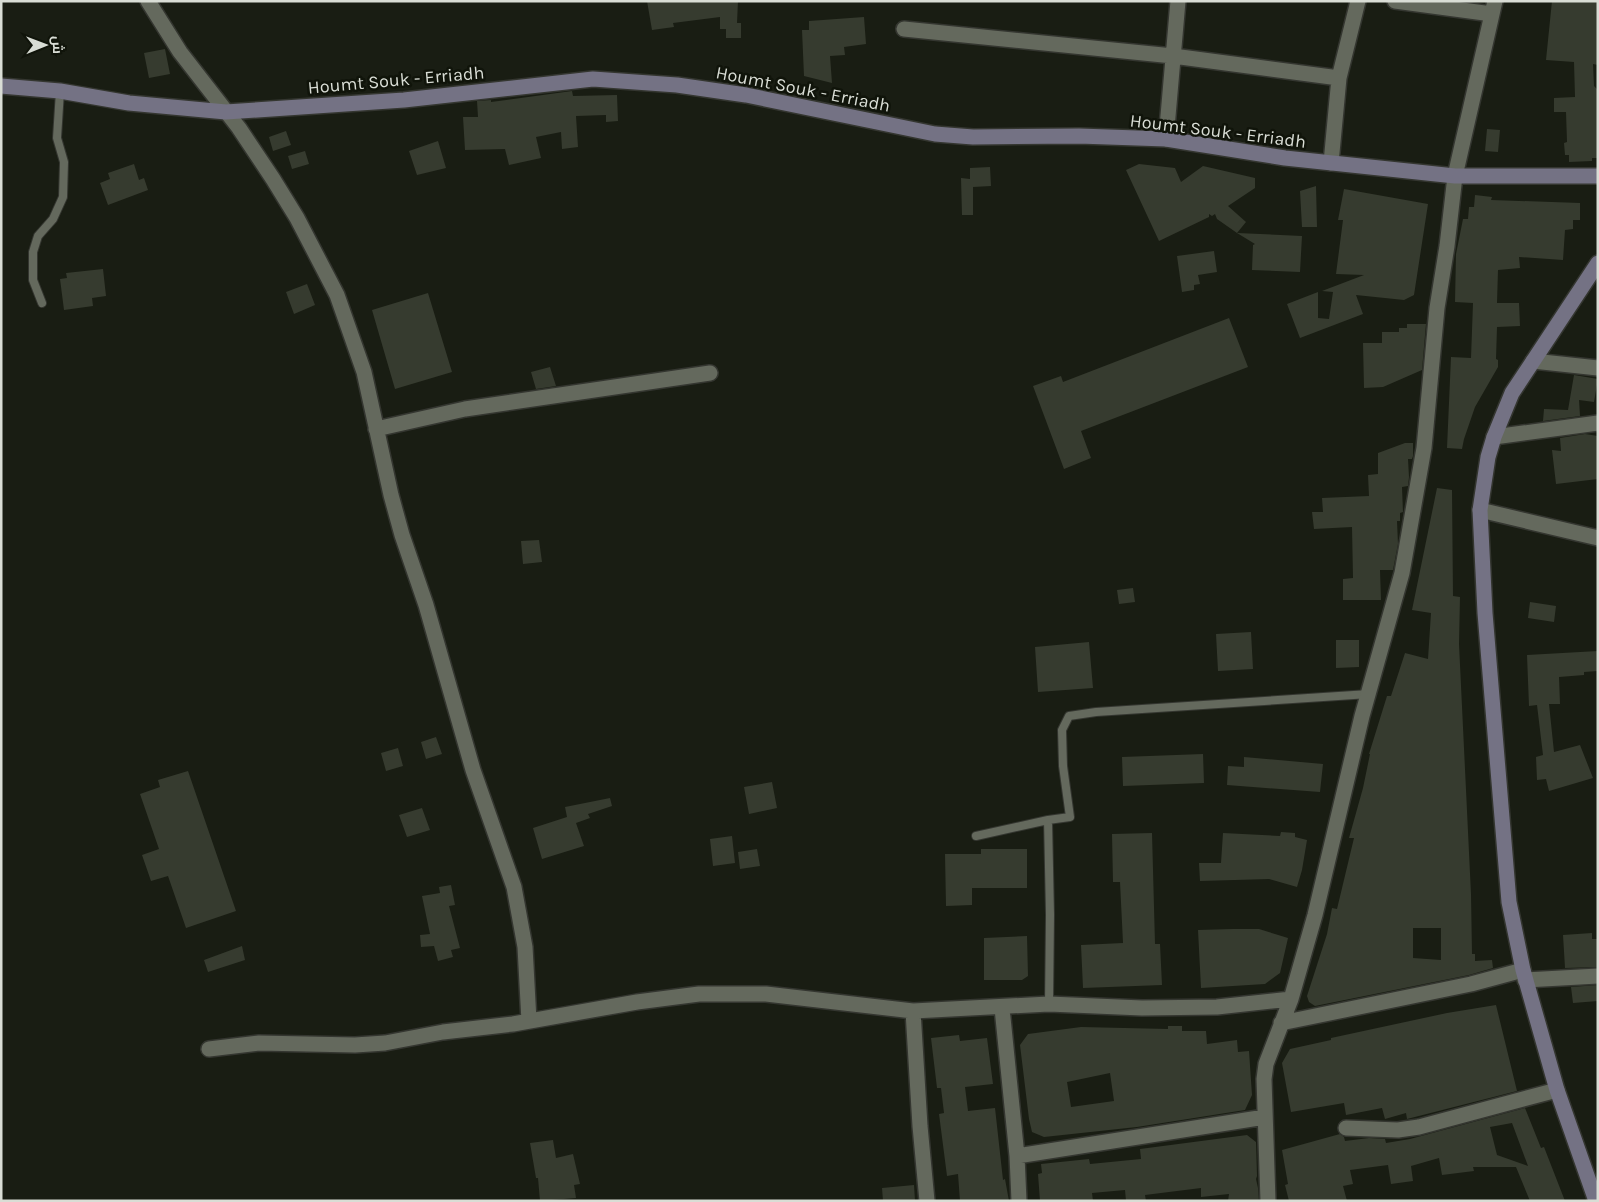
<svg xmlns="http://www.w3.org/2000/svg" width="1599" height="1202" viewBox="0 0 1599 1202" font-family="Karla,Cairo,sans-serif">
	<style>
		.building { fill: #363b2f; fill-rule: evenodd }
		.lines { fill: none; stroke-linecap: round; stroke-linejoin: round }
		.lane-casing { stroke: #343630; stroke-width: 10 }
		.street-casing { stroke: #343630; stroke-width: 18 }
		.secondary-casing { stroke: #343630; stroke-width: 18 }
		.lane { stroke: #64695d; stroke-width: 8 }
		.street { stroke: #64695d; stroke-width: 15 }
		.secondary { stroke: #747284; stroke-width: 15 }
		.labels { text-anchor: middle; dominant-baseline: central; stroke-width: 5; stroke-linejoin: round; paint-order: stroke }
		.street-label { font-size: 18px; fill: #d9ddd5; stroke: #10140a }
	</style>
	<rect width="100%" height="100%" fill="#191d13"/>
	<!-- building -->
	<path class="building" d="M 647,1 L 738,1 L 737,23 L 741,23 L 741,38 L 726,38 L 726,29 L 720,29 L 720,17 L 673,23 L 674,27 L 652,30 Z
		M 1552,1 L 1598,1 L 1598,65 L 1593,64 L 1594,86 L 1597,89 L 1598,158 L 1592,158 L 1592,161 L 1569,162 L 1569,155 L 1565,155 L 1564,143 L 1567,142 L 1566,112 L 1554,112 L 1554,98 L 1575,97 L 1574,62 L 1546,60 Z
		M 864,17 L 866,44 L 844,47 L 845,55 L 830,56 L 832,83 L 804,76 L 802,30 L 809,30 L 809,21 Z
		M 165,49 L 170,74 L 149,78 L 144,53 Z
		M 572,91 L 573,96 L 617,95 L 618,121 L 606,122 L 606,115 L 576,116 L 578,147 L 562,149 L 561,132 L 536,137 L 541,158 L 509,165 L 505,149 L 465,150 L 463,117 L 478,117 L 477,101 L 491,100 L 491,102 Z
		M 1487,129 L 1500,130 L 1498,152 L 1485,151 Z
		M 286,131 L 291,145 L 273,151 L 269,137 Z
		M 438,141 L 446,168 L 417,175 L 409,151 Z
		M 305,151 L 309,164 L 292,169 L 288,156 Z
		M 134,164 L 139,180 L 144,178 L 148,190 L 108,205 L 100,183 L 110,179 L 108,173 Z
		M 1139,164 L 1175,168 L 1181,182 L 1203,166 L 1255,178 L 1255,188 L 1228,206 L 1246,222 L 1237,233 L 1217,219 L 1215,214 L 1212,216 L 1209,214 L 1209,217 L 1159,241 L 1126,170 Z
		M 990,167 L 991,186 L 973,187 L 973,215 L 962,215 L 961,178 L 970,179 L 970,168 Z
		M 1316,186 L 1317,227 L 1302,227 L 1300,191 Z
		M 1344,189 L 1428,204 L 1414,295 L 1404,300 L 1356,295 L 1363,314 L 1300,338 L 1287,304 L 1318,292 L 1318,318 L 1329,319 L 1333,292 L 1322,291 L 1364,275 L 1336,274 L 1343,220 L 1338,220 Z
		M 1475,195 L 1492,197 L 1491,200 L 1580,203 L 1580,220 L 1573,220 L 1573,229 L 1565,230 L 1563,260 L 1519,257 L 1520,268 L 1498,270 L 1497,303 L 1519,303 L 1520,326 L 1497,327 L 1496,359 L 1498,360 L 1498,367 L 1475,407 L 1464,439 L 1462,449 L 1447,448 L 1451,357 L 1471,358 L 1473,303 L 1455,302 L 1456,254 L 1463,219 L 1468,219 L 1469,207 L 1474,207 Z
		M 1237,233 L 1302,236 L 1300,272 L 1252,270 L 1253,245 L 1255,244 Z
		M 1214,251 L 1217,272 L 1198,275 L 1200,284 L 1194,285 L 1194,290 L 1182,292 L 1177,256 Z
		M 103,269 L 106,296 L 92,298 L 93,306 L 64,310 L 60,279 L 67,278 L 66,273 Z
		M 307,284 L 315,305 L 294,314 L 286,292 Z
		M 428,293 L 452,372 L 395,389 L 372,310 Z
		M 1229,318 L 1248,367 L 1081,431 L 1091,458 L 1064,469 L 1033,386 L 1061,376 L 1063,382 Z
		M 1407,324 L 1426,324 L 1422,370 L 1383,387 L 1364,388 L 1363,343 L 1382,343 L 1382,332 L 1399,332 L 1399,328 L 1407,328 Z
		M 550,367 L 556,386 L 536,389 L 531,372 Z
		M 1574,375 L 1598,379 L 1594,402 L 1579,400 L 1580,416 L 1543,421 L 1544,409 L 1568,410 Z
		M 1585,434 L 1598,436 L 1598,479 L 1556,484 L 1552,450 L 1561,451 L 1560,438 Z
		M 1405,443 L 1413,443 L 1413,456 L 1412,459 L 1408,459 L 1409,477 L 1408,486 L 1402,487 L 1403,512 L 1400,513 L 1400,521 L 1397,521 L 1398,544 L 1393,570 L 1380,570 L 1381,600 L 1343,600 L 1343,579 L 1353,578 L 1352,527 L 1314,529 L 1312,512 L 1323,512 L 1322,498 L 1369,496 L 1368,475 L 1378,474 L 1378,453 Z
		M 1437,488 L 1452,490 L 1453,596 L 1460,597 L 1459,644 L 1471,894 L 1472,954 L 1475,954 L 1475,961 L 1492,960 L 1493,968 L 1469,975 L 1315,1006 L 1309,1002 L 1307,996 L 1327,934 L 1332,908 L 1337,909 L 1354,838 L 1349,838 L 1363,788 L 1370,754 L 1369,754 L 1387,696 L 1391,696 L 1405,653 L 1428,659 L 1431,613 L 1412,610 ZM 1413,928 L 1441,928 L 1441,960 L 1413,958 Z
		M 539,540 L 542,562 L 523,564 L 521,541 Z
		M 1133,588 L 1135,602 L 1119,604 L 1117,590 Z
		M 1530,602 L 1556,606 L 1554,622 L 1528,618 Z
		M 1251,632 L 1253,669 L 1218,671 L 1216,634 Z
		M 1336,640 L 1359,640 L 1359,667 L 1336,668 Z
		M 1089,642 L 1093,688 L 1038,692 L 1035,647 Z
		M 1598,651 L 1598,671 L 1584,672 L 1584,675 L 1559,677 L 1560,704 L 1549,704 L 1554,752 L 1580,745 L 1593,778 L 1549,791 L 1546,779 L 1537,780 L 1536,757 L 1543,755 L 1537,705 L 1529,706 L 1527,655 Z
		M 436,737 L 442,754 L 426,759 L 421,742 Z
		M 398,748 L 403,766 L 386,771 L 381,753 Z
		M 1203,754 L 1204,783 L 1123,786 L 1122,757 Z
		M 1244,757 L 1323,764 L 1320,792 L 1227,785 L 1228,766 L 1244,767 Z
		M 188,771 L 236,911 L 186,928 L 168,876 L 151,881 L 142,855 L 159,849 L 140,794 L 160,787 L 158,780 Z
		M 772,782 L 777,808 L 749,814 L 744,787 Z
		M 610,798 L 612,806 L 588,814 L 590,818 L 576,823 L 584,846 L 542,859 L 533,828 L 567,817 L 565,807 Z
		M 422,808 L 430,830 L 407,837 L 399,815 Z
		M 1281,832 L 1295,833 L 1295,837 L 1307,840 L 1302,870 L 1297,887 L 1269,879 L 1200,881 L 1199,863 L 1221,863 L 1223,833 L 1280,836 Z
		M 1152,833 L 1155,944 L 1160,944 L 1162,985 L 1083,988 L 1081,945 L 1123,943 L 1120,882 L 1113,882 L 1112,834 Z
		M 732,836 L 735,863 L 713,866 L 710,839 Z
		M 757,849 L 760,866 L 740,869 L 738,852 Z
		M 981,849 L 1027,849 L 1027,888 L 972,888 L 972,905 L 946,906 L 945,854 L 981,854 Z
		M 451,885 L 455,905 L 449,906 L 460,948 L 451,950 L 453,957 L 438,961 L 434,946 L 421,947 L 420,935 L 430,934 L 422,896 L 440,893 L 439,887 Z
		M 1233,929 L 1259,929 L 1288,938 L 1280,973 L 1265,984 L 1201,988 L 1198,930 Z
		M 1592,933 L 1592,939 L 1598,939 L 1598,967 L 1565,968 L 1563,935 Z
		M 1027,936 L 1028,976 L 1022,980 L 984,980 L 984,938 Z
		M 242,946 L 245,960 L 208,972 L 204,960 Z
		M 1598,985 L 1598,1001 L 1573,1003 L 1571,987 Z
		M 1496,1005 L 1517,1091 L 1407,1119 L 1406,1113 L 1385,1119 L 1382,1108 L 1346,1115 L 1344,1103 L 1291,1112 L 1282,1063 L 1290,1049 L 1331,1040 L 1331,1038 L 1447,1013 Z
		M 1168,1026 L 1182,1026 L 1182,1031 L 1206,1031 L 1207,1044 L 1237,1040 L 1238,1052 L 1249,1051 L 1252,1095 L 1245,1110 L 1137,1127 L 1044,1137 L 1032,1132 L 1029,1119 L 1020,1045 L 1028,1034 L 1081,1027 L 1168,1029 ZM 1110,1073 L 1114,1101 L 1071,1107 L 1067,1082 Z
		M 959,1035 L 960,1041 L 987,1038 L 993,1084 L 965,1087 L 968,1111 L 995,1108 L 1003,1180 L 1005,1179 L 1009,1201 L 960,1201 L 958,1174 L 947,1176 L 939,1114 L 944,1113 L 941,1088 L 937,1088 L 931,1038 Z
		M 1525,1108 L 1541,1148 L 1544,1147 L 1565,1201 L 1530,1201 L 1516,1167 L 1473,1167 L 1474,1171 L 1442,1175 L 1439,1158 L 1411,1166 L 1413,1181 L 1391,1184 L 1388,1165 L 1350,1170 L 1353,1184 L 1343,1186 L 1347,1201 L 1289,1201 L 1285,1185 L 1288,1184 L 1282,1150 L 1340,1134 L 1344,1137 L 1345,1141 L 1369,1138 L 1385,1139 L 1386,1143 L 1410,1139 ZM 1512,1123 L 1528,1166 L 1497,1155 L 1490,1127 Z
		M 1247,1135 L 1256,1142 L 1257,1176 L 1256,1179 L 1258,1188 L 1259,1201 L 1228,1201 L 1229,1194 L 1201,1197 L 1201,1188 L 1145,1195 L 1146,1201 L 1126,1201 L 1125,1190 L 1092,1193 L 1093,1201 L 1040,1201 L 1038,1174 L 1042,1173 L 1041,1164 L 1089,1159 L 1090,1164 L 1141,1159 L 1140,1149 Z
		M 553,1140 L 556,1158 L 573,1154 L 580,1184 L 574,1185 L 576,1198 L 540,1201 L 538,1178 L 536,1178 L 530,1143 Z
		M 914,1185 L 915,1201 L 883,1201 L 882,1188 Z"/>
	<g class="lines">
		<!-- lane casing -->
		<g class="lane-casing">
			<path id="lane" d="M 42,303 L 33,280 L 33,252 L 38,236 L 53,219 L 63,197 L 64,162 L 57,138 L 60,91
				M 976,836 L 1048,820
				M 1049,1004 L 1050,915 L 1048,820 L 1070,817 L 1063,766 L 1062,730 L 1069,716 L 1096,712 L 1369,694"/>
		</g>
		<!-- street casing -->
		<g class="street-casing">
			<path id="street" d="M 148,1 L 180,52 L 239,128 L 273,179 L 297,218 L 337,295 L 364,372 L 391,495 L 402,535 L 426,605 L 473,770 L 514,887 L 525,947 L 529,1021
				M 1395,1 L 1492,14
				M 904,29 L 1173,56 L 1339,78 L 1331,163
				M 1339,78 L 1358,1
				M 1166,139 L 1178,1
				M 1533,361 L 1598,368
				M 376,429 L 465,409 L 710,373
				M 1494,437 L 1598,423
				M 1480,510 L 1598,538
				M 1525,980 L 1598,976
				M 1002,1008 L 1017,1156 L 1019,1201
				M 1281,1023 L 1471,984 L 1523,970
				M 209,1049 L 259,1043 L 355,1045 L 385,1043 L 443,1032 L 513,1024 L 637,1002 L 699,994 L 766,994 L 913,1011
				M 1346,1128 L 1398,1130 L 1419,1127 L 1557,1090
				M 1017,1156 L 1265,1117
				M 927,1201 L 920,1126 L 913,1011 L 1049,1004 L 1142,1008 L 1217,1007 L 1291,999
				M 1268,1201 L 1264,1079 L 1266,1064 L 1291,999 L 1315,915 L 1362,716 L 1402,573 L 1424,448 L 1437,308 L 1447,246 L 1455,176 L 1495,1"/>
		</g>
		<!-- secondary casing -->
		<g class="secondary-casing">
			<path id="secondary" d="M 1,86 L 60,91 L 129,103 L 226,112 L 404,100 L 593,79 L 677,85 L 746,95 L 935,134 L 973,137 L 1079,136 L 1166,139 L 1285,158 L 1455,176 L 1598,176
				M 1596,1201 L 1557,1090 L 1523,970 L 1509,902 L 1485,613 L 1480,510 L 1488,457 L 1494,437 L 1512,393 L 1598,263"/>
		</g>
		<!-- lane -->
		<use href="#lane" class="lane"/>
		<!-- street -->
		<use href="#street" class="street"/>
		<!-- secondary -->
		<use href="#secondary" class="secondary"/>
	</g>
	<g class="labels">
		<!-- street labels -->
		<g class="street-label">
			<text transform="translate(396 80) rotate(-5)">Houmt Souk - Erriadh</text>
			<text transform="translate(803 89) rotate(11)">Houmt Souk - Erriadh</text>
			<text transform="translate(1218 131) rotate(7)">Houmt Souk - Erriadh</text>
		</g>
	</g>
	<!-- border -->
	<rect width="1599" height="1202" fill="none" stroke="#d9ddd5" stroke-width="5"/>
	<!-- north arrow -->
	<g transform="translate(45 45) rotate(89)" stroke="#10140a" stroke-width="4" paint-order="stroke">
	<path d="M0-4L9 19L0 12L-9 19Z" fill="#d9ddd5"/>
	<text y="-8" font-size="14" font-weight="bold" text-anchor="middle" fill="#d9ddd5">ش</text>
	</g>
</svg>
